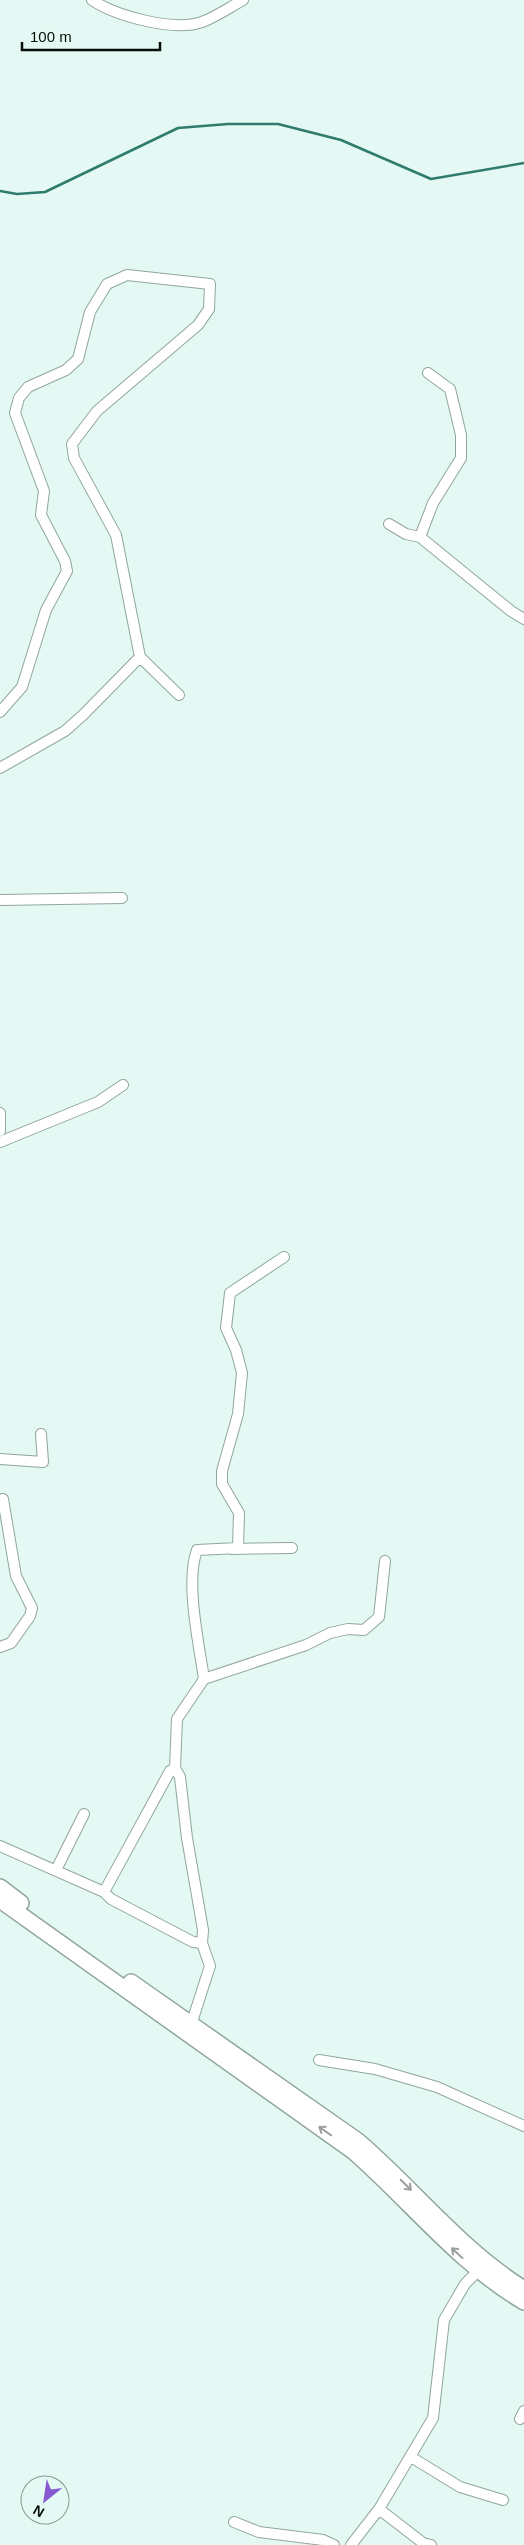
<svg xmlns="http://www.w3.org/2000/svg" width="524" height="2545" viewBox="0 0 524 2545" font-family="Helvetica,sans-serif">
	<style>
		.lines { fill: none; stroke-linecap: round; stroke-linejoin: round }
		.stream { stroke: #307c6c; stroke-width: 2.5 }
		.street-casing { stroke: #91a59f; stroke-width: 12 }
		.secondary-casing { stroke: #91a59f; stroke-width: 18 }
		.street { stroke: #fff; stroke-width: 10 }
		.secondary { stroke: #fff; stroke-width: 15 }
		.oneway { stroke: #9b9e9d }
	</style>
	<rect width="100%" height="100%" fill="#e4f9f3"/>
	<g class="lines">
		<!-- stream -->
		<path class="stream" d="M 0,191 L 17,194 L 45,192 L 178,128 L 228,124 L 278,124 L 341,140 L 431,179 L 524,163"/>
		<!-- street casing -->
		<g class="street-casing">
			<path id="street" d="M 92,0 C 116,16 174,32 202,22 C 216,17 230,7 243,0
				M 389,524 L 406,534 L 420,537 L 511,611 L 524,619
				M 420,537 L 433,503 L 461,458 L 461,435 L 450,389 L 428,373
				M 0,712 L 22,687 L 46,610 L 67,571 L 65,561 L 41,515 L 44,491 L 15,413 L 19,398 L 28,387 L 66,370 L 78,359 L 90,312 L 107,284 L 127,275 L 210,284 L 209,309 L 198,325 L 97,411 L 72,444 L 74,458 L 116,535 L 140,657 L 179,695
				M 0,768 L 65,731 L 83,715 L 140,657
				M 0,900 L 122,898
				M 0,1113 L 0,1131
				M 0,1142 L 98,1102 L 123,1085
				M 0,1459 L 43,1462 L 41,1434
				M 231,1549 L 292,1548
				M 0,1647 L 11,1643 L 30,1616 L 32,1608 L 16,1576 L 3,1499
				M 204,1679 C 199,1644 185,1582 197,1550 L 238,1548 L 239,1513 L 222,1484 L 222,1471 L 238,1414 L 242,1373 L 236,1350 L 226,1328 L 230,1293 L 284,1257
				M 0,1846 L 104,1892 L 111,1899 L 193,1942 L 202,1943
				M 56,1870 L 84,1814
				M 104,1892 L 170,1771 L 175,1768
				M 190,2028 L 210,1966 L 202,1943 L 203,1930 L 187,1838 L 180,1777 L 175,1768 L 177,1719 L 204,1679 L 306,1645 L 330,1633 L 348,1629 L 364,1630 L 379,1617 L 385,1561
				M 319,2060 L 375,2069 L 437,2087 L 524,2126
				M 520,2419 L 524,2411
				M 411,2457 L 460,2487 L 503,2500
				M 379,2509 L 423,2543 L 431,2545
				M 234,2522 L 259,2532 L 323,2540 L 334,2545
				M 351,2545 L 379,2509 L 433,2418 L 444,2320 L 465,2284 L 482,2267"/>
		</g>
		<!-- secondary casing -->
		<g class="secondary-casing">
			<path id="secondary" d="M 0,1887 L 21,1903
				M 0,1900 L 354,2152 C 411,2202 458,2263 524,2302
				M 131,1982 L 358,2141 C 414,2189 461,2250 524,2289"/>
		</g>
		<!-- street -->
		<use href="#street" class="street"/>
		<!-- secondary -->
		<use href="#secondary" class="secondary"/>
	</g>
	<!-- one-way arrows -->
	<defs><path id="oneway-shaft" d="M-6 0H5M1.5-3L5.5 0L1.5 3" fill="none" stroke-width="1.6" stroke-linecap="round" stroke-linejoin="round" transform="scale(1.25)"/></defs>
	<g class="oneway">
		<use href="#oneway-shaft" transform="translate(325 2131) rotate(-145)"/>
		<use href="#oneway-shaft" transform="translate(406 2185) rotate(45)"/>
		<use href="#oneway-shaft" transform="translate(457 2253) rotate(-137)"/>
	</g>
	<!-- north arrow -->
	<g transform="translate(45 2500) rotate(210)"><circle r="24" fill="#e4f9f3" stroke="#8b9b96"/>
	<path d="M0-4L9 19L0 12L-9 19Z" fill="#8658d1"/>
	<text y="-8" font-size="14" font-weight="bold" text-anchor="middle" fill="#060d0b">N</text>
	</g>
	<!-- scale -->
	<path d="M22 42v8h138v-8" fill="none" stroke="#060d0b" stroke-width="2.5"/>
	<text x="30" y="42" font-size="15" fill="#060d0b" stroke="#e4f9f3" stroke-width="4" paint-order="stroke">100 m</text>
</svg>
